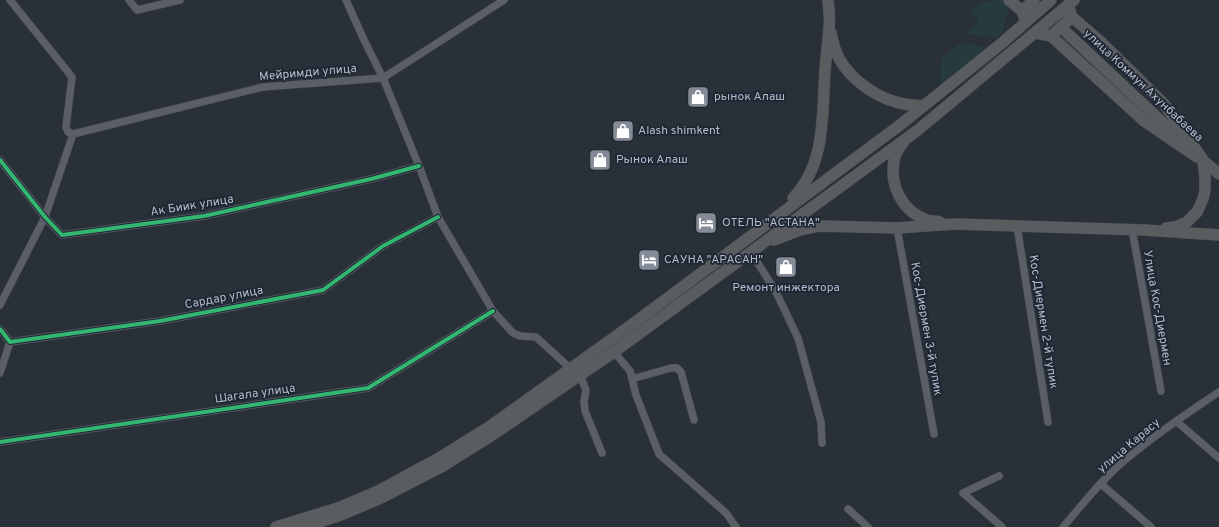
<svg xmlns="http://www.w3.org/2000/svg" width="1219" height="527" viewBox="0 0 1219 527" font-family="Overpass,sans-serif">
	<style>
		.green { fill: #273a3e }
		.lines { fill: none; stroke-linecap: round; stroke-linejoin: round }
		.minor-casing { stroke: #484c53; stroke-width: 8 }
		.highway-casing { stroke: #474c53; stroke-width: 12 }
		.minor { stroke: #5a5e66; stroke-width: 7 }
		.highway { stroke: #5a5d60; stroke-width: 11 }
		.cycleway-casing { stroke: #1d2633; stroke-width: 6 }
		.cycleway { stroke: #33b770; stroke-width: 4 }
		.labels { text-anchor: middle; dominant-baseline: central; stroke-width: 3.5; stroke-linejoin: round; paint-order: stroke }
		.street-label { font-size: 12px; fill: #b4bcc9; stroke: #1d2633 }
		.poi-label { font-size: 12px; fill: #b4bcc9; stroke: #1d2633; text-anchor: start }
	</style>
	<rect width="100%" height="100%" fill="#2a3038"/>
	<!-- green -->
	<path class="green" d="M 994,0 L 1005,0 L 1009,6 L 1002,33 L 996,38 L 965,34 L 979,21 L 970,11 L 982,3 Z
		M 961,42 L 986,47 L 941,86 L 941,59 Z"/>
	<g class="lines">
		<!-- minor casing -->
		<g class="minor-casing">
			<path id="minor" d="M 129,0 L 137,10 L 180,0
				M 346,0 L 364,40 L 383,78 L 419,166 L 438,217 L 493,311 L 513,333 L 520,336 L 536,337 L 570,368
				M 73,134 L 263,87 L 383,78 L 504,0
				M 0,160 L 45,217 L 62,235 L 204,216 L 371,179 L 419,166
				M 1017,226 L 1048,422
				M 897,228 L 934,434
				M 1132,229 L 1161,391
				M 751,252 L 776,292 L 798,338 L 821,422 L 822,443
				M 0,305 L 45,217 L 73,134 L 68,132 L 66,127 L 72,77 L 10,0
				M 0,329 L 10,342 L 160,321 L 323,290 L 383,246 L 438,217
				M 614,352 L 630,371 L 636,395 L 659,454 L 726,513 L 736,527
				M 0,373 L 10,342
				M 580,375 L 586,390 L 584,401 L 585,411 L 602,453
				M 632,379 L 671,368 L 677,368 L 681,372 L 694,420
				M 1176,421 L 1219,458
				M 0,442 L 368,388 L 493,311
				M 999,476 L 963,493 L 1002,527
				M 1101,484 L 1151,527
				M 848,509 L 868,527
				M 1063,527 C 1083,504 1102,479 1125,460 C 1155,435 1187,413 1219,392"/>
		</g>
		<!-- highway casing -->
		<g class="highway-casing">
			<path id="highway" d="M 1009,0 L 1022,11 L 1026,22
				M 1068,5 L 1072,17 L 1101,42 L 1164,104 L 1203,160 L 1205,178 L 1205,190 L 1203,199 L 1197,212 L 1187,222 L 1175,227 L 1166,228
				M 1022,11 L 1034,0
				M 831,33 C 833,43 835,52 840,60 C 851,79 874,96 896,102 C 905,105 914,105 923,106
				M 1036,33 L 1051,36 L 1144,121 L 1197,157
				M 1067,33 L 1180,139
				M 1051,36 L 1072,17
				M 903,143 C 900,147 896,152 895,157 C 888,183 901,211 927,220 C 931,221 936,221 940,222
				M 1200,158 L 1219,174
				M 793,198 C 826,164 822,115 825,71 C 826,56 828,42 829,28 C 830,19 829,9 828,0
				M 774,240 L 800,230 L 819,226 L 897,228 L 954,224 L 1144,230 L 1219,235
				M 276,527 L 338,508 L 378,491 L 439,458 L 489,427 L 626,329 L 900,125 L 1002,43 L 1051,0
				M 304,527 L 341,515 L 381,498 L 443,466 L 494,434 L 523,414 L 614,352 L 918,130 L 1074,0"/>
		</g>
		<!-- minor -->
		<use href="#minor" class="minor"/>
		<!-- highway -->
		<use href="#highway" class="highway"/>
		<!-- cycleway casing -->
		<g class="cycleway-casing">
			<path id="cycleway" d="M 0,160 L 45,217 L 62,235 L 204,216 L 371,179 L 419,166
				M 0,329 L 10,342 L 160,321 L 323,290 L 383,246 L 438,217
				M 0,442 L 368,388 L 493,311"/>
		</g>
		<!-- cycleway -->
		<use href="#cycleway" class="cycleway"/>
	</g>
	<!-- icons -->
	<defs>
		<g id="shop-square" transform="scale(1.15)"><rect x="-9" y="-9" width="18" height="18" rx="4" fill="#848b96" stroke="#1d2633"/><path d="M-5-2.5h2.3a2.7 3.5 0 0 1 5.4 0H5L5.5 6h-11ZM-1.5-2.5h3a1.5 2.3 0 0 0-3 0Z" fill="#fff"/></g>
		<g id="hotel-square" transform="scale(1.15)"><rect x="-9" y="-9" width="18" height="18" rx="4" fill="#848b96" stroke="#1d2633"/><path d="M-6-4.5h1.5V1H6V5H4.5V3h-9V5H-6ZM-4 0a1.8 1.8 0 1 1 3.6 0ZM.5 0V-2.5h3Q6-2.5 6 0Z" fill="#fff"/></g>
	</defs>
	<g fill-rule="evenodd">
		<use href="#shop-square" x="698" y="97"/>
		<use href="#shop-square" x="623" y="131"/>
		<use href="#shop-square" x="600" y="160"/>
		<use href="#hotel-square" x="706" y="223"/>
		<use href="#hotel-square" x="649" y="260"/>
		<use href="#shop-square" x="786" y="267"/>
	</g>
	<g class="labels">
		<!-- street labels -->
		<g class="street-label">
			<text transform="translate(308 73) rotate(-5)">Мейримди улица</text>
			<text transform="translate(1143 86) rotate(43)">улица Коммун Ахунбабаева</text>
			<text transform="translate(192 206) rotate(-9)">Ак Биик улица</text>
			<text transform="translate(224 298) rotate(-11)">Сардар улица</text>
			<text transform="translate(1157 308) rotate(80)">Улица Кос-Диермен</text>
			<text transform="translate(1043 322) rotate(81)">Кос-Диермен 2-й тупик</text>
			<text transform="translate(926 329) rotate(80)">Кос-Диермен 3-й тупик</text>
			<text transform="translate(255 394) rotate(-8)">Шагала улица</text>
			<text transform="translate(1129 446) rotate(-40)">улица Карасу</text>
		</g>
		<!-- poi labels -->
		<g class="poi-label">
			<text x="714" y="97">рынок Алаш</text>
			<text x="638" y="131">Alash shimkent</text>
			<text x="616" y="160">Рынок Алаш</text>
			<text x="722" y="223">ОТЕЛЬ "АСТАНА"</text>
			<text x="664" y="260">САУНА "АРАСАН"</text>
			<text x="786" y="288" text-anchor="middle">Ремонт инжектора</text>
		</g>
	</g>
</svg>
